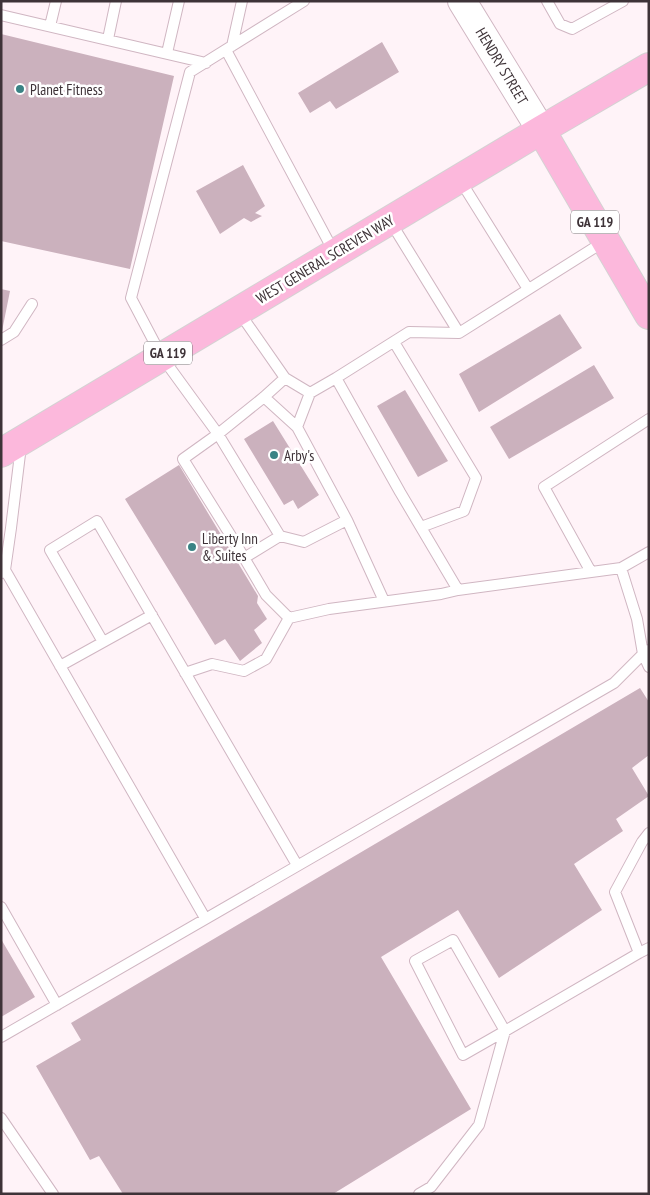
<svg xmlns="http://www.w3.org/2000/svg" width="650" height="1195" viewBox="0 0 650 1195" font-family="'PT Sans Narrow',sans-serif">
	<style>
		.building { fill: #cbb1bd }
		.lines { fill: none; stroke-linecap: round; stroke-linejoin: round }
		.lane-casing { stroke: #d0b6c2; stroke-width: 12 }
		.secondary-casing { stroke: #d0b6c2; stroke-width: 30 }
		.primary-casing { stroke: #d5d2d3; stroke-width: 30 }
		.lane { stroke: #fff; stroke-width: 10 }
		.secondary { stroke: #fff; stroke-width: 28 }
		.primary { stroke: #fcb8dc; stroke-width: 28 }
		.poi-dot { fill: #3a8385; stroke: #fff; stroke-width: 2 }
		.labels { text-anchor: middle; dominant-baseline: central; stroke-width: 5; stroke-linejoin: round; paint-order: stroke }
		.shield { fill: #fff; stroke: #787074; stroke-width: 1 }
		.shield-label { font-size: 14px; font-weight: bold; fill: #3e3338 }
		.street-label { font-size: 15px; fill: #3e3338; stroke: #fff }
		.poi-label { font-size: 15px; fill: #3e3338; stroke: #fff; text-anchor: start }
	</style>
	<rect width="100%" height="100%" fill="#fff3f8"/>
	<!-- building -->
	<path class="building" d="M 1,34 L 174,76 L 130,269 L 1,241 Z
		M 382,42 L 399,72 L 336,109 L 330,101 L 310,113 L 298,93 Z
		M 243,165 L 265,206 L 255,213 L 262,216 L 251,222 L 244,218 L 220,234 L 196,191 Z
		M 1,289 L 10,291 L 2,331 L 1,331 Z
		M 560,314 L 582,348 L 479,412 L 459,374 Z
		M 594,365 L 614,398 L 509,459 L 490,427 Z
		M 405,390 L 448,461 L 418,477 L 377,406 Z
		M 273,421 L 319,495 L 298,509 L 293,500 L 284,505 L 244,439 Z
		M 179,465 L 258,596 L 257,603 L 267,619 L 254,630 L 262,643 L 240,661 L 225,639 L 215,645 L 125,499 Z
		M 640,688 L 649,702 L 649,755 L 632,768 L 649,796 L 616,819 L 623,831 L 574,864 L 602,910 L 499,978 L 458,910 L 381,957 L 471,1109 L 333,1194 L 123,1194 L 99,1156 L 90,1160 L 36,1066 L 81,1040 L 71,1023 Z
		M 1,939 L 35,997 L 1,1017 Z"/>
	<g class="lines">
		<!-- lane casing -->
		<g class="lane-casing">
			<path id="lane" d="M 304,1 L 190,72 L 131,298 L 162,357 L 218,434 L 280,536 L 304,542 L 347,520
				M 547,1 L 560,24 L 572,29 L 623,1
				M 1,15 L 206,63
				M 50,26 L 56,1
				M 108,39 L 116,1
				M 232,46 L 242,1
				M 226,50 L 334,252
				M 167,53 L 179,1
				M 460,180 L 528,289
				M 390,221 L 459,333
				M 239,312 L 285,378 L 310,393 L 336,378 L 409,332 L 459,333 L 605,241
				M 1,340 L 14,332 L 32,304
				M 394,342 L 476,478 L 464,511 L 421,527
				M 285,378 L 264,397 L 218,434 L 183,459 L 236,544 L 266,595 L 289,618
				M 336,378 L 400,492 L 458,590
				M 264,397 L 297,427 L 347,520 L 384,601
				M 297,427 L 310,393
				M 244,558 L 280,536
				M 2,565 L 5,570 L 11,528 L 21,446
				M 621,568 L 637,619 L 643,654 L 649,667
				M 591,572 L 544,487 L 649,419
				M 1,573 L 5,570 L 205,918
				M 289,618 L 329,609 L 441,594 L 458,590 L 621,568 L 649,552
				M 103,642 L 50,550 L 97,521 L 297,865
				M 60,666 L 152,615
				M 185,673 L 212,664 L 244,671 L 266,659 L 289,618
				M 1,907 L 57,1005
				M 453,940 L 505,1031 L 463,1055 L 415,961 Z
				M 639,953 L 649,948
				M 1,1037 L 614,683 L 643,654 L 649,650
				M 1,1118 L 53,1194
				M 419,1194 L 431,1187 L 479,1125 L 505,1031 L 639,953 L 615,892 L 642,842 L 649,833"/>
		</g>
		<!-- secondary casing -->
		<g class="secondary-casing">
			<path id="secondary" d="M 462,1 L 541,130"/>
		</g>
		<!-- primary casing -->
		<g class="primary-casing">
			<path id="primary" d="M 541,130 L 649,315
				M 1,453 L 541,130 L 649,67"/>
		</g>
		<!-- lane -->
		<use href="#lane" class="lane"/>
		<!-- secondary -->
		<use href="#secondary" class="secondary"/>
		<!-- primary -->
		<use href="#primary" class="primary"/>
	</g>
	<!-- markers -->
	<g class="poi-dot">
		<circle cx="20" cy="89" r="5"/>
		<circle cx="274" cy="455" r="5"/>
		<circle cx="192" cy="547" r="5"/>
	</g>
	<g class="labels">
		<!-- shield labels -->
		<g class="shield">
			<rect x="571" y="210.5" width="48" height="23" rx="4"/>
			<rect x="144" y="341.5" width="48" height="23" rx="4"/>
		</g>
		<g class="shield-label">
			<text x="595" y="222">GA 119</text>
			<text x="168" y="353">GA 119</text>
		</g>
		<!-- street labels -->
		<g class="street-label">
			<text transform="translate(502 66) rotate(59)">HENDRY STREET</text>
			<text transform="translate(325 259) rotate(-31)">WEST GENERAL SCREVEN WAY</text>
		</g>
		<!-- poi labels -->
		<g class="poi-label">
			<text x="30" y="89">Planet Fitness</text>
			<text x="284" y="455">Arby's</text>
			<text x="202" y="538">Liberty Inn<tspan x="202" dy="17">&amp; Suites</tspan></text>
		</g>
	</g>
	<!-- border -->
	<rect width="650" height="1195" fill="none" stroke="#3e3338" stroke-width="5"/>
</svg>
